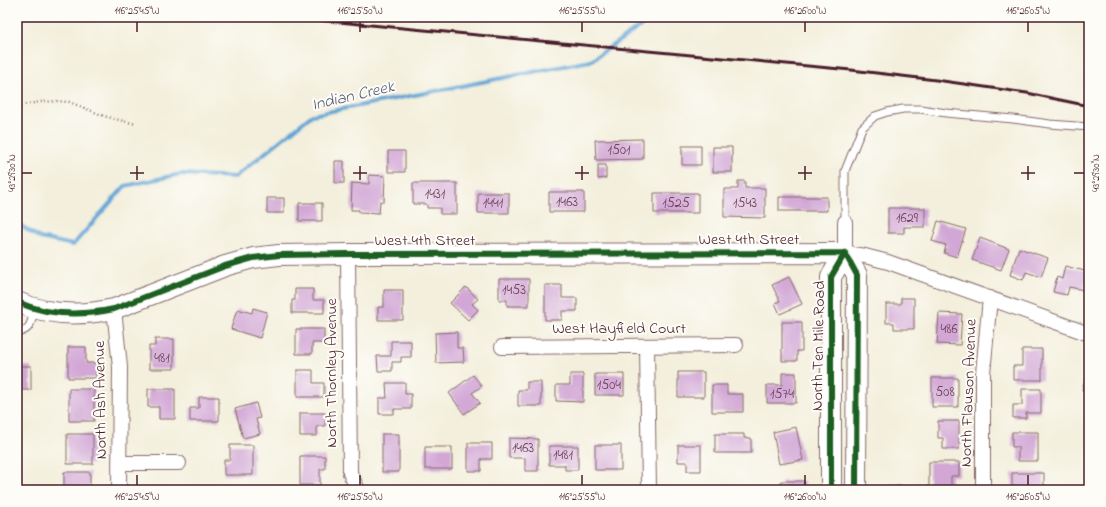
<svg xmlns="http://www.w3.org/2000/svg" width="1106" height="507" viewBox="0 0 1106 507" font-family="'Indie Flower',sans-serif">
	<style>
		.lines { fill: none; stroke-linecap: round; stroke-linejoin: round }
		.stream { stroke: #61a4d5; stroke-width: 4 }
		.building { fill: #d2a7d6 }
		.lane-casing { stroke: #856869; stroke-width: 9 }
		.street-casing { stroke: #856869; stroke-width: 16 }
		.secondary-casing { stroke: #856869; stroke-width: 22 }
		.path { stroke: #856869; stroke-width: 2.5; stroke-dasharray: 1 3; stroke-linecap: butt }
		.lane { stroke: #fff; stroke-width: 7 }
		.street { stroke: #fff; stroke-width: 14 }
		.secondary { stroke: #fff; stroke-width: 20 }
		.rail { stroke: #4a1f2b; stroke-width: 3 }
		.cycleway-casing { stroke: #fdfcf7; stroke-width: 8 }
		.cycleway { stroke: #1b5e20; stroke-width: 6 }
		.ticks { fill: none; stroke: #4a1f2b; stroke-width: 1.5 }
		.labels { text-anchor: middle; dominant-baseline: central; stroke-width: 4; stroke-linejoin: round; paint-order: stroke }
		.number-label { font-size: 14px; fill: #6c4156 }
		.street-label { font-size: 16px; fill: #4a1f2b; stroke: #fdfcf7 }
		.water-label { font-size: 17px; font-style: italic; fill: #545b77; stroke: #fdfcf7 }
		.neatline { fill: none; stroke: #4a1f2b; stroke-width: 1.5 }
		.ticks-label { font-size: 10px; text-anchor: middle; fill: #4a1f2b }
	</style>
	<rect width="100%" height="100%" fill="#fdfcf7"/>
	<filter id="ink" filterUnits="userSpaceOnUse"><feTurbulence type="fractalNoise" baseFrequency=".025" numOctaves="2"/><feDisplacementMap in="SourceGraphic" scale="8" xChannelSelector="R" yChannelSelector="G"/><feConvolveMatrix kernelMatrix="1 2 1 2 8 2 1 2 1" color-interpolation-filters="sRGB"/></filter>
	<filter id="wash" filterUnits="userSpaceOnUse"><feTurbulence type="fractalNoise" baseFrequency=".012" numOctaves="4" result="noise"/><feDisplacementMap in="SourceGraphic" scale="16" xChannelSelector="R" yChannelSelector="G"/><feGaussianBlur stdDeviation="0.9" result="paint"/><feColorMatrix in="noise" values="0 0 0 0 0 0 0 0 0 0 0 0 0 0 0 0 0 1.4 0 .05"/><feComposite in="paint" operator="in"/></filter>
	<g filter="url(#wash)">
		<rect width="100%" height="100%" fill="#f3efdc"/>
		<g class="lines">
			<!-- stream -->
			<path class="stream" d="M 17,223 L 40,238 L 73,245 L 125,186 L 181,174 L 235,177 L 312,115 L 590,61 L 642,25 L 683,17"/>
		</g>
		<g id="blocks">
			<!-- building -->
			<path class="building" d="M 643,139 L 643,159 L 596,160 L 595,140 Z
				M 682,146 L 701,146 L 701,165 L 682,165 Z
				M 713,147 L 732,147 L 732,172 L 713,172 Z
				M 388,151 L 405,151 L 405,172 L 388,172 Z
				M 335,161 L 344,161 L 344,183 L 335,183 Z
				M 598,165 L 606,165 L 606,178 L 598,179 Z
				M 369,175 L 385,176 L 384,202 L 380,201 L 379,213 L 359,212 L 359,210 L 351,210 L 352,183 L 369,184 Z
				M 738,181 L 745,181 L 745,188 L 765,188 L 765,218 L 724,217 L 724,189 L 738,189 Z
				M 413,183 L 457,183 L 457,214 L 440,214 L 440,208 L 427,208 L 427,204 L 413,204 Z
				M 549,192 L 584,192 L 584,212 L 549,212 Z
				M 478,193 L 509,193 L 509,213 L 478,213 Z
				M 654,193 L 698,193 L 698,213 L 654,213 Z
				M 779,197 L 827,197 L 827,211 L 779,211 Z
				M 267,198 L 284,198 L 284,213 L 267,213 Z
				M 299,203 L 322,203 L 322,221 L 299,221 Z
				M 888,208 L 925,208 L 925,227 L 904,227 L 904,233 L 888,233 Z
				M 938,221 L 966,229 L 957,257 L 944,253 L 946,245 L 932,241 Z
				M 980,238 L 1009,249 L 1001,270 L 972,260 Z
				M 1019,248 L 1048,258 L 1041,277 L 1026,272 L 1023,280 L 1010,275 Z
				M 1065,266 L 1089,272 L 1084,290 L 1069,287 L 1067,295 L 1053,292 L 1057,277 L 1062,279 Z
				M 789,277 L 802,304 L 780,314 L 775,303 L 780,301 L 772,285 Z
				M 499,279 L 529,279 L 529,306 L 507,306 L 507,300 L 499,300 Z
				M 545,285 L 562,285 L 562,298 L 577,298 L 577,311 L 562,311 L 562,320 L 545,320 Z
				M 466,287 L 478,299 L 472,304 L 478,310 L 468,320 L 450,303 Z
				M 295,289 L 313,289 L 313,300 L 324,300 L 324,313 L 292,313 L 292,300 L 295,300 Z
				M 384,290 L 403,290 L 403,320 L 378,320 L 378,307 L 384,307 Z
				M 901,298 L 914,298 L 914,329 L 894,329 L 894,323 L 886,323 L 886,304 L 901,304 Z
				M 253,308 L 267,312 L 260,338 L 231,329 L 237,309 L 252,313 Z
				M 939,313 L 962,314 L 960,345 L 937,344 Z
				M 782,322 L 802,322 L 802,351 L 797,351 L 797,361 L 782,361 Z
				M 296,329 L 324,329 L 324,343 L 312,343 L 312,354 L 296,354 Z
				M 457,332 L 457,348 L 463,348 L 464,362 L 436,363 L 435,333 Z
				M 155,339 L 174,339 L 174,369 L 149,369 L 149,346 L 155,346 Z
				M 391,341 L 411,341 L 411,357 L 401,357 L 401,362 L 392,362 L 392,371 L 378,371 L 377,356 L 391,356 Z
				M 68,347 L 86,347 L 86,363 L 96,363 L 96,378 L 68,378 Z
				M 1022,349 L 1042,349 L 1042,380 L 1013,380 L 1013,366 L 1022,366 Z
				M 17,357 L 18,357 L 18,366 L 31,366 L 31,390 L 17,390 Z
				M 1089,368 L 1089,392 L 1082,390 Z
				M 297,370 L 313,370 L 313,383 L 324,383 L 324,397 L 297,397 Z
				M 678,372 L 704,372 L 704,397 L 678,397 Z
				M 782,373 L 796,373 L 796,403 L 767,403 L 767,385 L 782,385 Z
				M 570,374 L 583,374 L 583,402 L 556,401 L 556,385 L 570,385 Z
				M 595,374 L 624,374 L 624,395 L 595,395 Z
				M 473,375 L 482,386 L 472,393 L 480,403 L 464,414 L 449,393 Z
				M 932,378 L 958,378 L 958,407 L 932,407 Z
				M 527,382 L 541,382 L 541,406 L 518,406 L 518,390 L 527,390 Z
				M 386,383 L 405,383 L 405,394 L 411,394 L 411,409 L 394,409 L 394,414 L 379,414 L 379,398 L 387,398 Z
				M 712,385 L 727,385 L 727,394 L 743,394 L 743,412 L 712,412 Z
				M 69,389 L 94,389 L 94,421 L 69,421 Z
				M 148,389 L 175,389 L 175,419 L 159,419 L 159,407 L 148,407 Z
				M 1022,389 L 1041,389 L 1041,413 L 1026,413 L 1026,418 L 1013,418 L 1013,405 L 1022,405 Z
				M 199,397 L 219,397 L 219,421 L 190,421 L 190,408 L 199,408 Z
				M 256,403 L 260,418 L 256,419 L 260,434 L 243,438 L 235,409 Z
				M 300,413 L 325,413 L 325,426 L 317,426 L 317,436 L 300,436 Z
				M 938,421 L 959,421 L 959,449 L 943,449 L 943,438 L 938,438 Z
				M 796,427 L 803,460 L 779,464 L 773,432 Z
				M 1012,432 L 1038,432 L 1038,461 L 1018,461 L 1018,447 L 1012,447 Z
				M 67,434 L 93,434 L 93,464 L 67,464 Z
				M 382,434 L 399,434 L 399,472 L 382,472 Z
				M 715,434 L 744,434 L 744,438 L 751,438 L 751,453 L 715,453 Z
				M 509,438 L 538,439 L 538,471 L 525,471 L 525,458 L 509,458 Z
				M 468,443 L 492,443 L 492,459 L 481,459 L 481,471 L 468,471 Z
				M 230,445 L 253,445 L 253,475 L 224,475 L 224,460 L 230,460 Z
				M 595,445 L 621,445 L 621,470 L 595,470 Z
				M 678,445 L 701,445 L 701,471 L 687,471 L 687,462 L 678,462 Z
				M 549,446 L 578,446 L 578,470 L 565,470 L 565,465 L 549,465 Z
				M 425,447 L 452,447 L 452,469 L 425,469 Z
				M 300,456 L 325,456 L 325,469 L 320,469 L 320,485 L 300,485 Z
				M 929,462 L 959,462 L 959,476 L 951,476 L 951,490 L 929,490 Z
				M 64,472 L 90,472 L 90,490 L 64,490 Z
				M 1012,473 L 1044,473 L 1044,490 L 1019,490 L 1019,486 L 1012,486 Z
				M 781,481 L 804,481 L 804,490 L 781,490 Z
				M 901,486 L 901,490 L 884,490 L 884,487 Z"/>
		</g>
	</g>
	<g filter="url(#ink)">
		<use href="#blocks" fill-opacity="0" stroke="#856869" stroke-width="1"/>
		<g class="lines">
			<!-- lane casing -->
			<g class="lane-casing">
				<path id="lane" d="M 845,222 L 845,171 L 862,128 L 875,116 L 887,112 L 903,109 L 921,109 L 946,113 L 1013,119 L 1050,124 L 1089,127
					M 17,333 C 31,330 31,323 34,310"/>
			</g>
			<!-- street casing -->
			<g class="street-casing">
				<path id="street" d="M 845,222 L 845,253 L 865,256 L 888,262 L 1089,334
					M 348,254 L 350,473 L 358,490
					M 114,309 L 120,367 L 119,490
					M 647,346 L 649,490
					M 502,347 L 736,345
					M 119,463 L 179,463
					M 983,490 L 983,373 L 990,298"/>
			</g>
			<!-- secondary casing -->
			<g class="secondary-casing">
				<path id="secondary" d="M 845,253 L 857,275 L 856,490
					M 17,302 C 49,316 81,316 114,309 L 225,266 L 253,258 L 279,255 L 348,254 L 845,253
					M 831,490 L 831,277 L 845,253"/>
			</g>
			<!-- path -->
			<path class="path" d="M 17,106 L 40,102 L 56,101 L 69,102 L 107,117 L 136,124"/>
			<!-- lane -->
			<use href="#lane" class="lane"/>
			<!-- street -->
			<use href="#street" class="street"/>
			<!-- secondary -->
			<use href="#secondary" class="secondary"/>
			<!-- rail -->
			<path class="rail" d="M 285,17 L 851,70 L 936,80 L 1027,93 L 1089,106"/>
			<!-- cycleway casing -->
			<g class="cycleway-casing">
				<path id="cycleway" d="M 845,253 L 857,275 L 856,490
					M 17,302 C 49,316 81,316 114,309 L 225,266 L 253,258 L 279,255 L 348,254 L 845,253
					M 831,490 L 831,277 L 845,253"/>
			</g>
			<!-- cycleway -->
			<use href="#cycleway" class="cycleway"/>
		</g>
	</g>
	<!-- ticks -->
	<path class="ticks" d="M 137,22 L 137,32M 360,22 L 360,32M 582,22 L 582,32M 805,22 L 805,32M 1028,22 L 1028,32M 137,166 L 137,180M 360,166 L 360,180M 582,166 L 582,180M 805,166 L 805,180M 1028,166 L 1028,180M 22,173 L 32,173M 130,173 L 144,173M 353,173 L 367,173M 575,173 L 589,173M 798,173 L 812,173M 1021,173 L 1035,173M 1074,173 L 1084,173M 137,475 L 137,485M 360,475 L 360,485M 582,475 L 582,485M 805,475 L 805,485M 1028,475 L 1028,485"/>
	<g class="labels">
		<!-- number labels -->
		<g class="number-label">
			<text x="619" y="150">1501</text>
			<text x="435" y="194">1431</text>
			<text x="567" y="202">1463</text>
			<text x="493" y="203">1441</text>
			<text x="676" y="203">1525</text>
			<text x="745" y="203">1543</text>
			<text x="907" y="218">1629</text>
			<text x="514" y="290">1453</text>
			<text x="949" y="329">486</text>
			<text x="162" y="358">481</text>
			<text x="609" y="385">1504</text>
			<text x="945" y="392">508</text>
			<text x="782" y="394">1574</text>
			<text x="523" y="448">1463</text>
			<text x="563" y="455">1481</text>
		</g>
		<!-- street labels -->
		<g class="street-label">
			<text x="749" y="240">West 4th Street</text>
			<text x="425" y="241">West 4th Street</text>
			<text x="619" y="329">West Hayfield Court</text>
			<text transform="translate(819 346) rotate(-89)">North Ten Mile Road</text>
			<text transform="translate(332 373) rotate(-90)">North Thornley Avenue</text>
			<text transform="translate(969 393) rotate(-88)">North Flauson Avenue</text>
			<text transform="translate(101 400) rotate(-91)">North Ash Avenue</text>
		</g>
		<!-- water labels -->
		<g class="water-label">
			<text transform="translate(353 96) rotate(-13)">Indian Creek</text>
		</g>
	</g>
	<!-- margin -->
	<rect width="1106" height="507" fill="none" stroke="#fdfcf7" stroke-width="44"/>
	<rect x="22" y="22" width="1062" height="463" class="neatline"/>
	<g class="ticks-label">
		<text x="137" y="14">116°25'45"W</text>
		<text x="360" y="14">116°25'50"W</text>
		<text x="582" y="14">116°25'55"W</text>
		<text x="805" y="14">116°26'00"W</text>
		<text x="1028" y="14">116°26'05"W</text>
		<text transform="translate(1095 173) rotate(-90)" y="4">43°29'30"N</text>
		<text transform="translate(11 173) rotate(-90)" y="4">43°29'30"N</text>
		<text x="137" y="500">116°25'45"W</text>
		<text x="360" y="500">116°25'50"W</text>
		<text x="582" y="500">116°25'55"W</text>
		<text x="805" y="500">116°26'00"W</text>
		<text x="1028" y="500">116°26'05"W</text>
	</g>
</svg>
